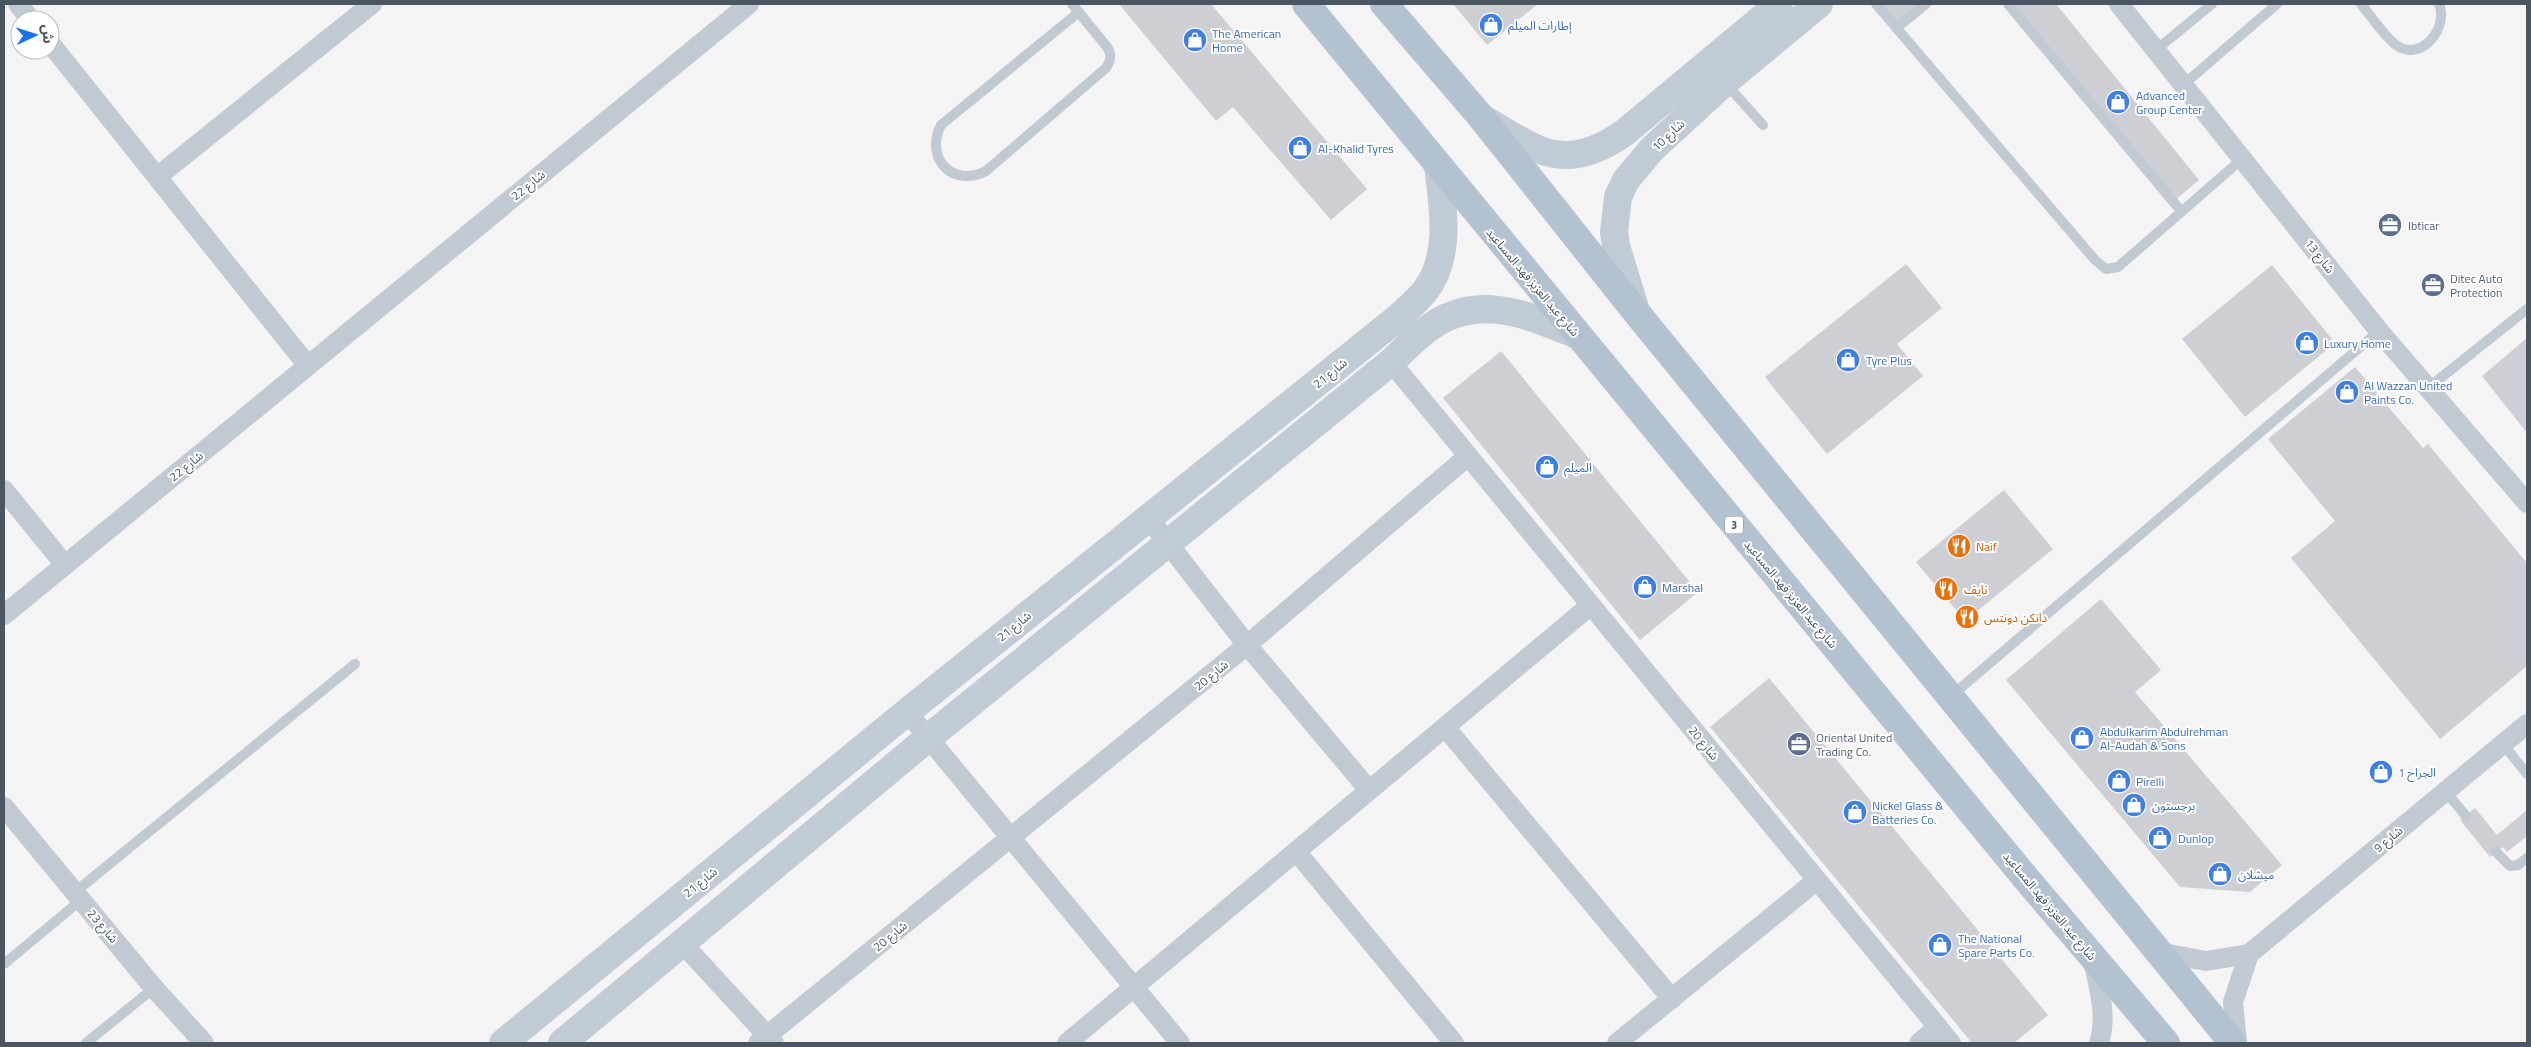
<svg xmlns="http://www.w3.org/2000/svg" width="2531" height="1047" viewBox="0 0 2531 1047" font-family="'Titillium Web','Noto Sans Arabic',sans-serif">
	<style>
		.building { fill: #cdcfd5 }
		.lines { fill: none; stroke-linecap: round; stroke-linejoin: round }
		.lane { stroke: #c1cad2; stroke-width: 10 }
		.street { stroke: #c1cad2; stroke-width: 20 }
		.secondary { stroke: #c1cbd6; stroke-width: 28 }
		.primary { stroke: #b3c2d1; stroke-width: 28 }
		.labels { text-anchor: middle; dominant-baseline: central; stroke-width: 4; stroke-linejoin: round; paint-order: stroke }
		.shield { fill: #fff; stroke: #808990; stroke-width: 1 }
		.shield-label { font-size: 11px; font-weight: bold; fill: #4a5661 }
		.shop-label { font-size: 12px; fill: #366cbe; stroke: #fff; text-anchor: start }
		.street-label { font-size: 12px; fill: #4a5661; stroke: #fff }
		.service-label { font-size: 12px; fill: #4e5e75; stroke: #fff; text-anchor: start }
		.food-label { font-size: 12px; fill: #c56008; stroke: #fff; text-anchor: start }
	</style>
	<rect width="100%" height="100%" fill="#f5f3f3"/>
	<!-- building -->
	<path class="building" d="M 1119,4 L 1211,4 L 1367,189 L 1331,220 L 1233,107 L 1216,121 Z
		M 1453,4 L 1538,4 L 1487,45 Z
		M 1878,4 L 1923,4 L 1896,26 Z
		M 2013,4 L 2056,4 L 2199,180 L 2174,201 Z
		M 1906,264 L 1942,308 L 1897,344 L 1923,376 L 1827,454 L 1765,377 Z
		M 2272,265 L 2335,343 L 2245,417 L 2182,339 Z
		M 2527,338 L 2527,433 L 2482,376 Z
		M 1501,351 L 1698,592 L 1640,640 L 1443,398 Z
		M 2355,367 L 2423,448 L 2428,444 L 2527,563 L 2527,666 L 2440,739 L 2291,558 L 2335,521 L 2268,439 Z
		M 2004,490 L 2053,549 L 1965,621 L 1916,562 Z
		M 2101,599 L 2161,670 L 2135,692 L 2282,865 L 2250,892 L 2180,887 L 2006,680 Z
		M 1769,678 L 2048,1015 L 2014,1043 L 1972,1043 L 1710,727 Z
		M 2475,808 L 2497,835 L 2527,810 L 2527,836 L 2507,852 L 2503,847 L 2490,857 L 2460,820 Z"/>
	<g class="lines">
		<!-- lane -->
		<path class="lane" d="M 1072,4 L 1107,47 C 1112,54 1111,60 1106,68 L 986,171 C 953,188 924,159 941,125 L 1079,12
			M 1876,4 L 2095,260 L 2106,269 L 2118,267 L 2242,159
			M 2008,4 L 2181,211
			M 2361,4 C 2370,15 2385,37 2396,45 C 2422,63 2449,27 2439,4
			M 1896,28 L 1926,4
			M 2156,50 L 2212,4
			M 1726,84 L 1763,125
			M 2183,85 L 2277,4
			M 2428,388 L 2527,309
			M 1950,697 L 2379,331
			M 2503,744 L 2527,774
			M 2446,792 L 2466,816
			M 2496,852 L 2510,866 L 2518,865 L 2527,858
			M 75,892 L 355,664
			M 4,964 L 81,900
			M 86,1043 L 154,988"/>
		<!-- street -->
		<path class="street" d="M 18,4 L 31,20
			M 2119,4 L 2379,331 L 2527,503
			M 50,43 L 308,366
			M 157,177 L 372,4
			M 1391,362 L 1951,1043
			M 4,490 L 65,565
			M 1149,519 L 1247,645 L 1369,790
			M 4,615 L 749,4
			M 907,712 L 1180,1043
			M 1445,727 L 1672,999
			M 4,807 L 154,988 L 204,1043
			M 1296,851 L 1454,1043
			M 682,943 L 774,1043
			M 2158,952 L 2206,961 L 2249,954 L 2527,724
			M 2093,958 C 2098,986 2108,1015 2099,1043
			M 758,1043 L 1247,645 L 1468,456
			M 1067,1043 L 1591,605
			M 1617,1043 L 1817,880
			M 1919,1043 L 1938,1027
			M 2237,1043 L 2233,1002 L 2249,954"/>
		<!-- secondary -->
		<path class="secondary" d="M 1482,118 C 1537,150 1564,175 1624,133 L 1779,4
			M 1636,311 L 1616,246 L 1614,232 L 1618,197 L 1626,180 L 1652,149 L 1725,82 L 1819,4
			M 503,1043 L 907,712 L 1400,316 C 1408,308 1418,300 1425,291 C 1452,257 1443,206 1438,166
			M 562,1043 L 928,738 L 1391,362 C 1402,352 1413,340 1425,331 C 1474,291 1526,314 1577,335"/>
		<!-- primary -->
		<path class="primary" d="M 1306,4 L 2029,882 L 2166,1043
			M 1384,4 L 1481,117 L 1636,312 L 2233,1043"/>
	</g>
	<!-- icons -->
	<defs>
		<g id="shop-disc" transform="scale(1.25)"><circle r="9.5" fill="#3f7fe0" stroke="#fff"/><path d="M-5-2.5h2.3a2.7 3.5 0 0 1 5.4 0H5L5.5 6h-11ZM-1.5-2.5h3a1.5 2.3 0 0 0-3 0Z" fill="#fff"/></g>
		<g id="office-disc" transform="scale(1.25)"><circle r="9.5" fill="#5c6f8a" stroke="#fff"/><path d="M-6-3h4V-5.5h4V-3h4V5H-6ZM-1-4.5V-3h2v-1.5ZM-6 0V1H6V0Z" fill="#fff"/></g>
		<g id="restaurant-disc" transform="scale(1.25)"><circle r="9.5" fill="#e8710a" stroke="#fff"/><path d="M-5-6h1v4h1v-4h1v4h1v-4h1v5L-1.5 .5V6h-2V.5L-5-1ZM5-6V6H3V1.5H1.5Q1.5-4 5-6Z" fill="#fff"/></g>
	</defs>
	<g fill-rule="evenodd">
		<use href="#shop-disc" x="1491" y="25"/>
		<use href="#shop-disc" x="1195" y="40"/>
		<use href="#shop-disc" x="2118" y="102"/>
		<use href="#shop-disc" x="1300" y="148"/>
		<use href="#office-disc" x="2390" y="225"/>
		<use href="#office-disc" x="2433" y="285"/>
		<use href="#shop-disc" x="2307" y="343"/>
		<use href="#shop-disc" x="1848" y="360"/>
		<use href="#shop-disc" x="2347" y="392"/>
		<use href="#shop-disc" x="1547" y="467"/>
		<use href="#restaurant-disc" x="1959" y="546"/>
		<use href="#shop-disc" x="1645" y="587"/>
		<use href="#restaurant-disc" x="1946" y="589"/>
		<use href="#restaurant-disc" x="1967" y="617"/>
		<use href="#shop-disc" x="2082" y="738"/>
		<use href="#office-disc" x="1799" y="744"/>
		<use href="#shop-disc" x="2381" y="772"/>
		<use href="#shop-disc" x="2119" y="781"/>
		<use href="#shop-disc" x="2134" y="805"/>
		<use href="#shop-disc" x="1855" y="812"/>
		<use href="#shop-disc" x="2160" y="838"/>
		<use href="#shop-disc" x="2220" y="874"/>
		<use href="#shop-disc" x="1940" y="945"/>
	</g>
	<g class="labels">
		<!-- shield labels -->
		<rect class="shield" x="1725" y="516.5" width="18" height="17" rx="4"/>
		<g class="shield-label">
			<text x="1734" y="525">3</text>
		</g>
		<!-- shop labels -->
		<g class="shop-label">
			<text x="1508" y="25">إطارات الميلم</text>
			<text x="1212" y="33">The American<tspan x="1212" dy="14">Home</tspan></text>
			<text x="2136" y="95">Advanced<tspan x="2136" dy="14">Group Center</tspan></text>
			<text x="1318" y="148">Al-Khalid Tyres</text>
			<text x="2324" y="343">Luxury Home</text>
			<text x="1866" y="360">Tyre Plus</text>
			<text x="2364" y="385">Al Wazzan United<tspan x="2364" dy="14">Paints Co.</tspan></text>
			<text x="1564" y="467">الميلم</text>
			<text x="1662" y="587">Marshal</text>
			<text x="2100" y="731">Abdulkarim Abdulrehman<tspan x="2100" dy="14">Al-Audah &amp; Sons</tspan></text>
			<text x="2398" y="772">الجراح 1</text>
			<text x="2136" y="781">Pirelli</text>
			<text x="1872" y="805">Nickel Glass &amp;<tspan x="1872" dy="14">Batteries Co.</tspan></text>
			<text x="2152" y="805">برجستون</text>
			<text x="2178" y="838">Dunlop</text>
			<text x="2238" y="874">ميشلان</text>
			<text x="1958" y="938">The National<tspan x="1958" dy="14">Spare Parts Co.</tspan></text>
		</g>
		<!-- street labels -->
		<g class="street-label">
			<text transform="translate(1668 135) rotate(-43)">شارع 10</text>
			<text transform="translate(528 185) rotate(-39)">شارع 22</text>
			<text transform="translate(2320 256) rotate(52)">شارع 13</text>
			<text transform="translate(1533 282) rotate(50)">شارع عبد العزيز فهد المساعيد</text>
			<text transform="translate(1330 373) rotate(-39)">شارع 21</text>
			<text transform="translate(186 466) rotate(-39)">شارع 22</text>
			<text transform="translate(1791 594) rotate(50)">شارع عبد العزيز فهد المساعيد</text>
			<text transform="translate(1014 626) rotate(-39)">شارع 21</text>
			<text transform="translate(1211 675) rotate(-39)">شارع 20</text>
			<text transform="translate(1704 743) rotate(51)">شارع 20</text>
			<text transform="translate(2388 839) rotate(-40)">شارع 9</text>
			<text transform="translate(700 882) rotate(-39)">شارع 21</text>
			<text transform="translate(2050 906) rotate(50)">شارع عبد العزيز فهد المساعيد</text>
			<text transform="translate(103 926) rotate(50)">شارع 23</text>
			<text transform="translate(890 936) rotate(-39)">شارع 20</text>
		</g>
		<!-- service labels -->
		<g class="service-label">
			<text x="2408" y="225">Ibticar</text>
			<text x="2450" y="278">Ditec Auto<tspan x="2450" dy="14">Protection</tspan></text>
			<text x="1816" y="737">Oriental United<tspan x="1816" dy="14">Trading Co.</tspan></text>
		</g>
		<!-- food labels -->
		<g class="food-label">
			<text x="1976" y="546">Naif</text>
			<text x="1964" y="589">نايف</text>
			<text x="1984" y="617">دانكن دونتس</text>
		</g>
	</g>
	<!-- border -->
	<rect width="2531" height="1047" fill="none" stroke="#4a5661" stroke-width="10"/>
	<!-- north arrow -->
	<g transform="translate(35 35) rotate(86)"><circle r="24" fill="#ffffff" stroke="#b7bbc0"/>
	<path d="M0-4L9 19L0 12L-9 19Z" fill="#1a73e8"/>
	<text y="-8" font-size="14" font-weight="bold" text-anchor="middle" fill="#4a5661">ش</text>
	</g>
</svg>
